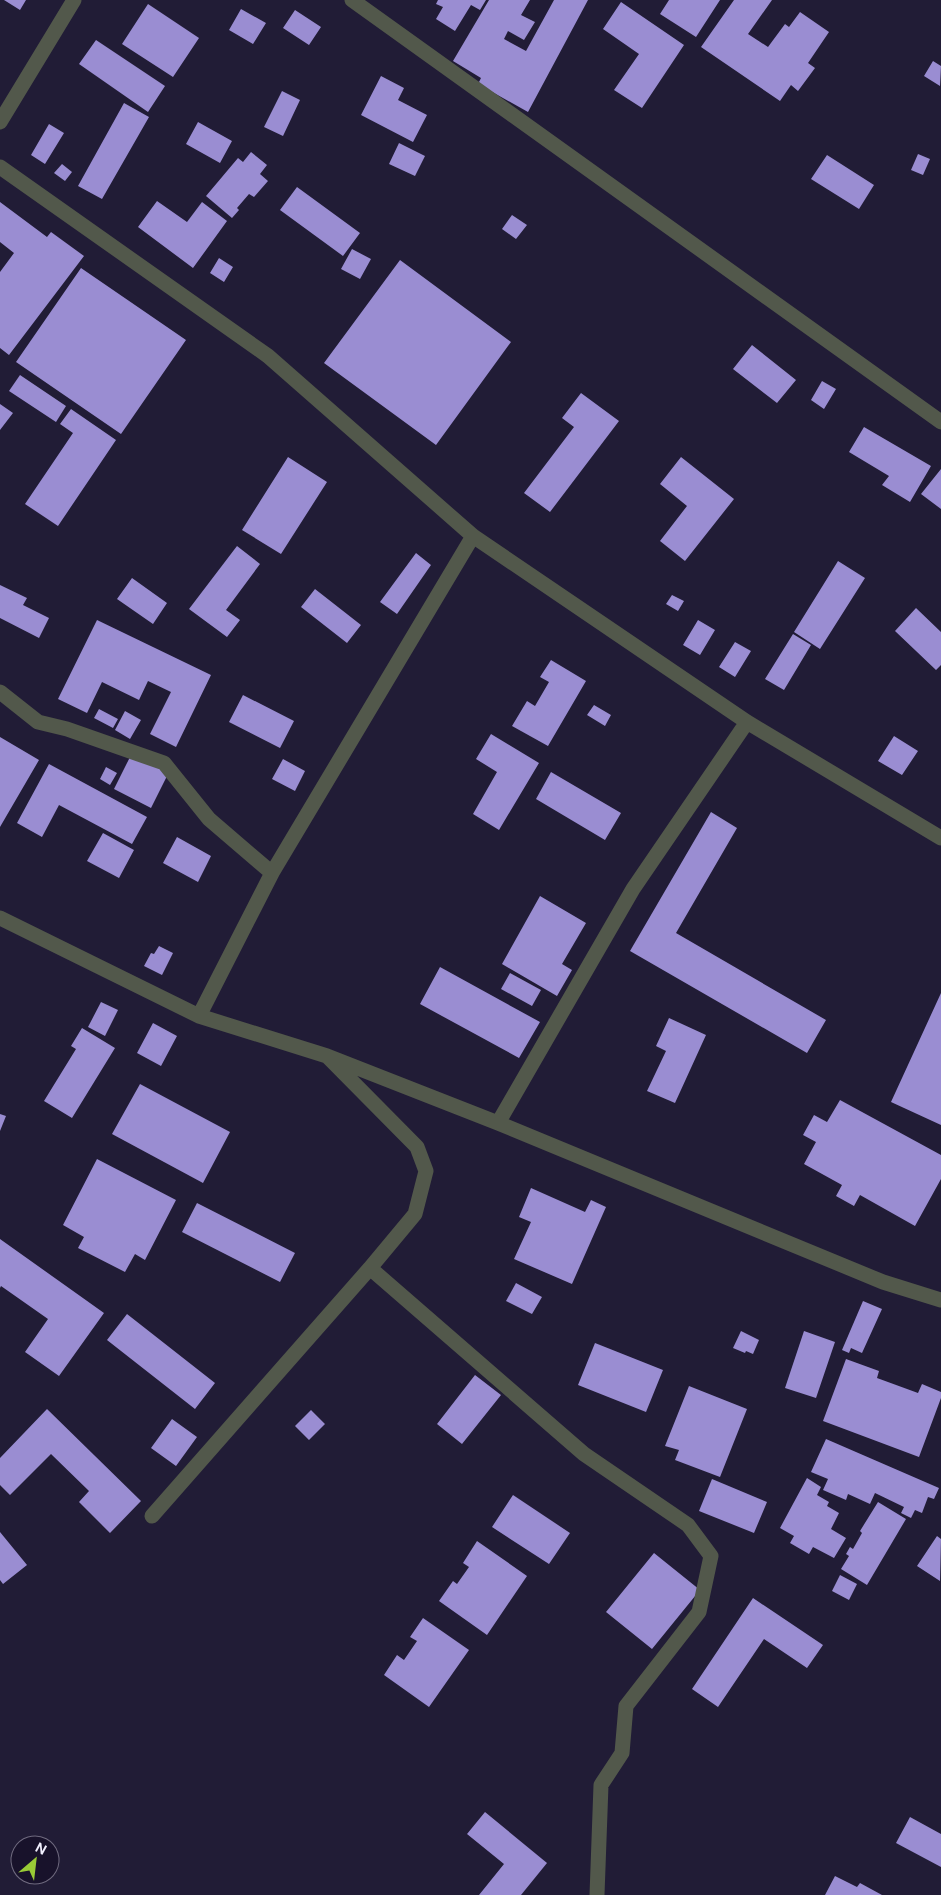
<svg xmlns="http://www.w3.org/2000/svg" width="941" height="1895" viewBox="0 0 941 1895" font-family="'DM Sans',sans-serif">
	<style>
		.building { fill: #9a8dd2 }
		.lines { fill: none; stroke-linecap: round; stroke-linejoin: round }
		.minor { stroke: #52584b; stroke-width: 15 }
	</style>
	<rect width="100%" height="100%" fill="#211c36"/>
	<!-- building -->
	<path class="building" d="M 4,0 L 26,0 L 20,10 Z
		M 438,0 L 486,0 L 480,10 L 471,5 L 455,31 L 436,19 L 443,7 L 436,4 Z
		M 489,0 L 530,0 L 521,15 L 535,22 L 524,40 L 508,31 L 504,39 L 526,51 L 554,0 L 588,0 L 528,112 L 478,84 L 481,78 L 453,61 Z
		M 669,0 L 720,0 L 696,37 L 660,14 Z
		M 734,0 L 772,0 L 748,34 L 768,47 L 785,24 L 789,27 L 800,12 L 829,32 L 808,63 L 815,68 L 798,91 L 791,85 L 780,101 L 701,47 Z
		M 621,2 L 684,45 L 642,108 L 614,90 L 639,54 L 603,29 Z
		M 148,4 L 199,38 L 173,77 L 122,44 Z
		M 241,9 L 266,23 L 253,44 L 229,30 Z
		M 295,10 L 321,27 L 309,45 L 283,28 Z
		M 96,40 L 165,86 L 148,112 L 79,64 Z
		M 933,61 L 941,66 L 940,86 L 924,76 Z
		M 381,76 L 404,88 L 398,100 L 427,115 L 413,142 L 361,115 Z
		M 282,91 L 300,100 L 283,136 L 264,127 Z
		M 124,103 L 149,117 L 102,199 L 78,186 Z
		M 198,122 L 232,141 L 220,163 L 186,144 Z
		M 49,124 L 64,133 L 45,164 L 31,155 Z
		M 399,143 L 425,156 L 415,176 L 389,164 Z
		M 251,152 L 267,165 L 260,174 L 268,181 L 254,197 L 249,194 L 237,208 L 239,210 L 232,218 L 206,196 L 238,158 L 243,162 Z
		M 918,154 L 930,159 L 923,175 L 911,170 Z
		M 827,155 L 874,185 L 859,209 L 811,179 Z
		M 62,164 L 72,172 L 65,181 L 54,173 Z
		M 297,187 L 360,233 L 343,256 L 280,210 Z
		M 157,201 L 187,222 L 202,202 L 227,221 L 193,268 L 138,227 Z
		M 0,202 L 47,237 L 51,232 L 84,256 L 9,355 L 0,348 L 0,272 L 14,253 L 0,242 Z
		M 512,215 L 527,225 L 516,239 L 502,229 Z
		M 352,249 L 371,259 L 360,279 L 341,269 Z
		M 219,258 L 233,267 L 224,282 L 210,273 Z
		M 400,260 L 511,342 L 436,445 L 324,363 Z
		M 81,268 L 186,340 L 121,434 L 16,362 Z
		M 752,345 L 796,380 L 777,403 L 733,369 Z
		M 20,375 L 66,406 L 56,422 L 9,391 Z
		M 822,381 L 836,389 L 824,409 L 811,400 Z
		M 581,393 L 619,421 L 550,512 L 524,493 L 574,427 L 562,418 Z
		M 0,404 L 13,413 L 0,430 Z
		M 71,409 L 116,440 L 58,526 L 25,504 L 73,433 L 60,424 Z
		M 864,427 L 931,466 L 910,502 L 882,485 L 889,476 L 849,452 Z
		M 288,457 L 327,482 L 281,554 L 242,530 Z
		M 681,457 L 734,499 L 685,561 L 660,541 L 687,506 L 660,484 Z
		M 941,469 L 941,509 L 921,494 Z
		M 237,546 L 260,564 L 226,610 L 240,620 L 227,637 L 189,609 Z
		M 416,553 L 431,565 L 397,614 L 380,602 Z
		M 838,561 L 865,578 L 820,649 L 794,632 Z
		M 132,578 L 167,603 L 153,624 L 117,599 Z
		M 0,585 L 27,598 L 23,605 L 49,618 L 39,638 L 0,618 Z
		M 315,589 L 361,625 L 347,643 L 301,607 Z
		M 672,595 L 684,601 L 678,611 L 666,604 Z
		M 916,608 L 941,632 L 941,665 L 936,670 L 895,631 Z
		M 97,620 L 211,675 L 176,747 L 150,734 L 171,692 L 148,681 L 139,700 L 102,682 L 87,713 L 58,699 Z
		M 698,620 L 715,630 L 700,655 L 683,645 Z
		M 793,634 L 811,645 L 784,690 L 765,679 Z
		M 735,642 L 751,651 L 735,677 L 719,667 Z
		M 551,660 L 586,681 L 548,746 L 512,726 L 527,701 L 535,706 L 549,682 L 540,677 Z
		M 243,695 L 294,721 L 280,748 L 229,722 Z
		M 594,705 L 611,715 L 605,726 L 587,715 Z
		M 99,709 L 118,719 L 113,728 L 94,718 Z
		M 125,711 L 141,720 L 130,739 L 115,730 Z
		M 491,734 L 539,763 L 499,830 L 473,814 L 497,772 L 476,759 Z
		M 894,736 L 918,751 L 902,775 L 878,761 Z
		M 0,737 L 39,760 L 0,827 Z
		M 132,753 L 169,772 L 151,808 L 114,789 Z
		M 283,759 L 305,771 L 295,791 L 272,779 Z
		M 49,764 L 147,817 L 132,844 L 59,805 L 42,837 L 17,823 Z
		M 106,767 L 117,773 L 110,785 L 100,779 Z
		M 551,772 L 621,813 L 605,840 L 536,799 Z
		M 711,812 L 737,828 L 676,933 L 826,1020 L 807,1053 L 630,951 Z
		M 103,833 L 134,850 L 119,878 L 87,861 Z
		M 177,837 L 211,856 L 198,882 L 163,863 Z
		M 540,896 L 586,923 L 562,964 L 572,970 L 557,996 L 502,964 Z
		M 159,946 L 173,953 L 162,975 L 144,966 L 151,953 L 154,954 Z
		M 440,967 L 540,1022 L 519,1058 L 420,1004 Z
		M 510,973 L 541,990 L 532,1006 L 501,989 Z
		M 941,993 L 941,1125 L 891,1102 Z
		M 101,1002 L 118,1010 L 105,1036 L 88,1027 Z
		M 669,1018 L 706,1035 L 675,1103 L 647,1091 L 666,1051 L 656,1046 Z
		M 153,1023 L 177,1036 L 161,1066 L 137,1053 Z
		M 82,1028 L 115,1048 L 72,1118 L 44,1101 L 76,1049 L 71,1046 Z
		M 140,1084 L 230,1132 L 203,1183 L 112,1134 Z
		M 840,1100 L 941,1155 L 941,1179 L 915,1226 L 860,1195 L 854,1206 L 836,1196 L 842,1185 L 804,1164 L 816,1142 L 803,1135 L 814,1115 L 827,1122 Z
		M 0,1114 L 6,1116 L 0,1131 Z
		M 97,1159 L 176,1200 L 145,1260 L 135,1254 L 125,1272 L 78,1248 L 84,1237 L 63,1225 Z
		M 531,1188 L 585,1212 L 591,1200 L 606,1207 L 572,1284 L 514,1259 L 531,1222 L 519,1217 Z
		M 197,1203 L 295,1253 L 280,1282 L 182,1232 Z
		M 0,1239 L 104,1313 L 59,1376 L 25,1352 L 48,1319 L 1,1286 L 0,1288 Z
		M 516,1283 L 542,1297 L 532,1314 L 506,1301 Z
		M 863,1301 L 882,1309 L 862,1353 L 851,1348 L 849,1353 L 842,1350 Z
		M 127,1314 L 215,1383 L 195,1409 L 107,1340 Z
		M 741,1331 L 759,1340 L 753,1354 L 746,1351 L 745,1353 L 733,1348 Z
		M 804,1331 L 835,1342 L 816,1398 L 785,1388 Z
		M 595,1343 L 663,1370 L 646,1412 L 578,1385 Z
		M 846,1359 L 879,1371 L 877,1378 L 918,1393 L 922,1384 L 941,1392 L 941,1398 L 919,1457 L 823,1421 Z
		M 475,1375 L 501,1395 L 462,1444 L 437,1424 Z
		M 689,1386 L 747,1409 L 720,1477 L 675,1460 L 679,1450 L 665,1446 Z
		M 47,1409 L 141,1501 L 110,1533 L 79,1502 L 89,1491 L 51,1454 L 10,1495 L 0,1485 L 0,1458 Z
		M 311,1410 L 325,1424 L 309,1440 L 295,1426 Z
		M 172,1419 L 197,1437 L 176,1466 L 151,1448 Z
		M 826,1439 L 939,1488 L 934,1499 L 928,1497 L 922,1513 L 915,1510 L 911,1518 L 901,1513 L 904,1507 L 875,1493 L 870,1504 L 848,1494 L 846,1500 L 823,1490 L 828,1479 L 811,1472 Z
		M 807,1478 L 821,1487 L 817,1495 L 829,1502 L 827,1506 L 839,1513 L 831,1529 L 846,1538 L 834,1558 L 813,1547 L 809,1554 L 790,1543 L 794,1536 L 780,1528 Z
		M 712,1479 L 767,1502 L 754,1533 L 699,1511 Z
		M 513,1495 L 570,1533 L 549,1564 L 492,1527 Z
		M 878,1502 L 906,1519 L 867,1585 L 841,1569 L 849,1556 L 846,1554 L 850,1547 L 853,1549 L 862,1533 L 860,1531 Z
		M 0,1532 L 27,1565 L 3,1584 L 0,1580 Z
		M 937,1536 L 941,1539 L 940,1581 L 917,1566 Z
		M 477,1541 L 527,1576 L 487,1635 L 439,1601 L 453,1581 L 457,1584 L 469,1567 L 463,1563 Z
		M 654,1553 L 700,1590 L 652,1649 L 606,1612 Z
		M 840,1575 L 857,1584 L 849,1600 L 832,1591 Z
		M 753,1598 L 823,1645 L 807,1668 L 764,1639 L 718,1707 L 692,1689 Z
		M 423,1618 L 469,1650 L 429,1707 L 384,1675 L 397,1655 L 404,1660 L 417,1641 L 410,1637 Z
		M 485,1812 L 547,1863 L 521,1895 L 479,1895 L 504,1864 L 467,1834 Z
		M 910,1817 L 941,1834 L 941,1867 L 896,1843 Z
		M 835,1876 L 857,1887 L 860,1883 L 882,1895 L 825,1895 Z"/>
	<g class="lines">
		<!-- minor -->
		<path class="minor" d="M 352,0 L 941,422
			M 0,122 L 74,0
			M 0,167 L 268,356 L 473,536 L 747,722 L 941,838
			M 0,692 L 38,722 L 67,729 L 164,763 L 209,819 L 272,873
			M 0,918 L 199,1016 L 327,1056 L 498,1123 L 883,1282 L 941,1300
			M 199,1016 L 272,873 L 473,536
			M 327,1056 L 417,1147 L 426,1171 L 415,1214 L 370,1268 L 584,1454 L 688,1525 L 711,1556 L 699,1612 L 626,1706 L 622,1753 L 601,1785 L 597,1895
			M 498,1123 L 633,889 L 747,722
			M 152,1516 L 370,1268"/>
	</g>
	<!-- north arrow -->
	<g transform="translate(35 1860) rotate(28)"><circle r="24" fill="#18122b" stroke="#6f6a7f"/>
	<path d="M0-4L9 19L0 12L-9 19Z" fill="#99cb36"/>
	<text y="-8" font-size="14" font-weight="bold" text-anchor="middle" fill="#f1effe">N</text>
	</g>
</svg>
